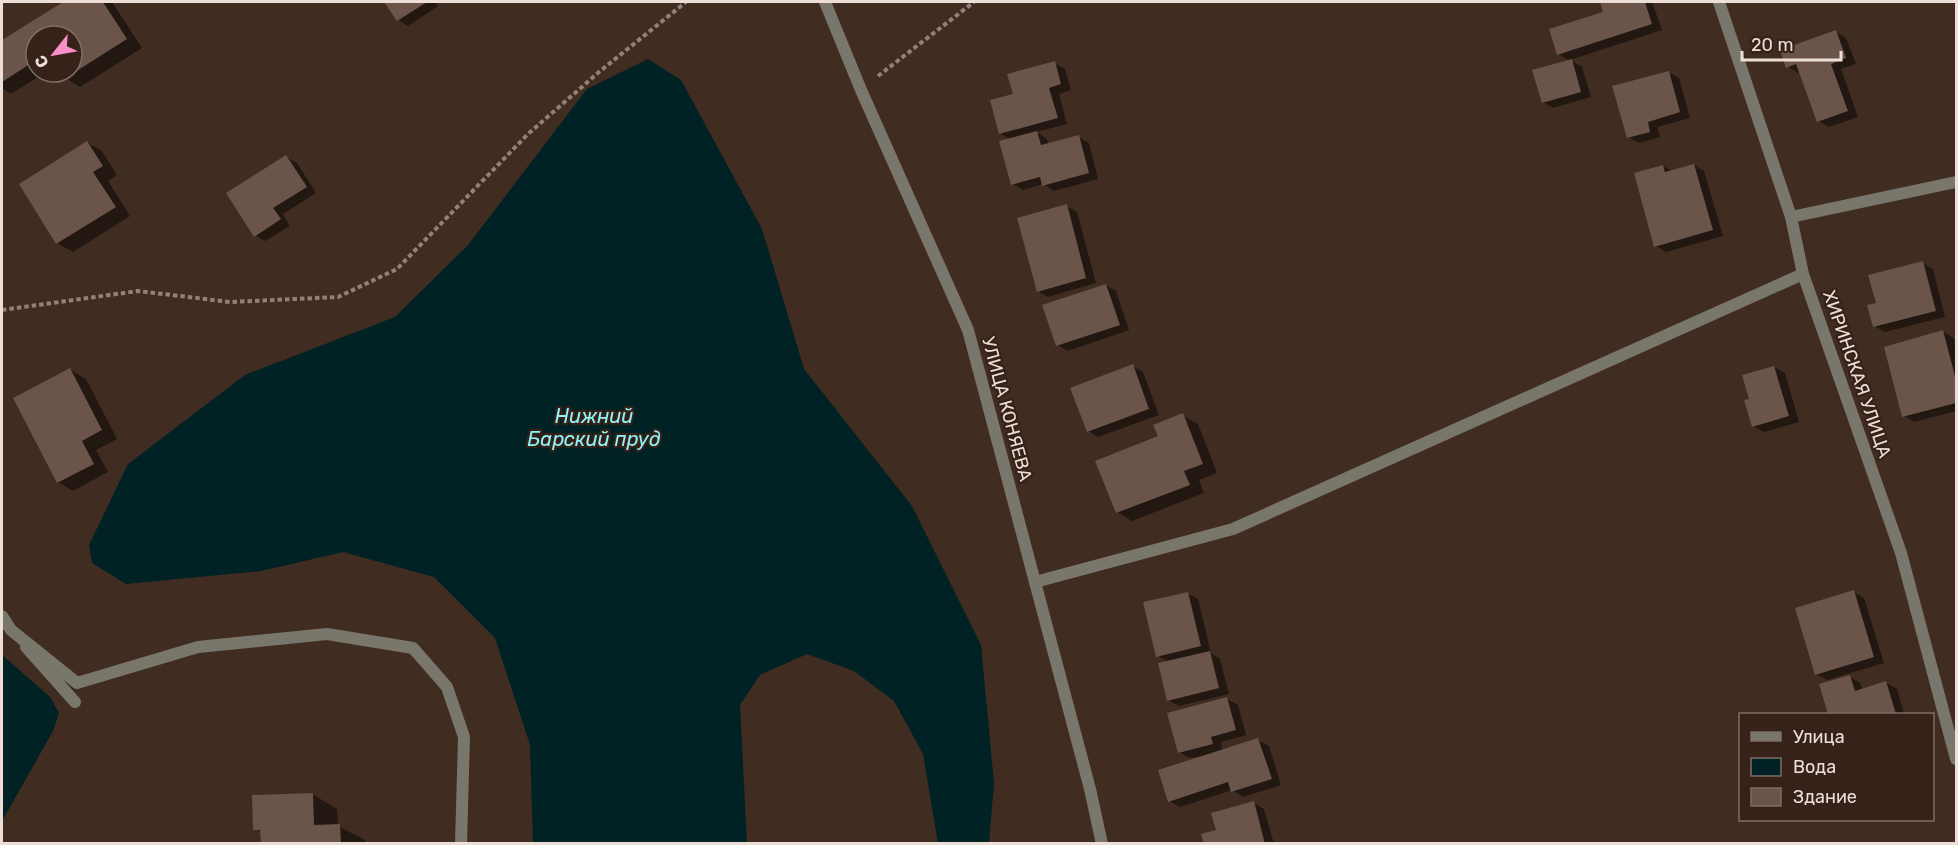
<svg xmlns="http://www.w3.org/2000/svg" width="1958" height="845" viewBox="0 0 1958 845" font-family="Rubik,sans-serif">
	<style>
		.water { fill: #002224 }
		.shadow { fill: #0007 }
		.building { fill: #6b5449 }
		.lines { fill: none; stroke-linecap: round; stroke-linejoin: round }
		.path { stroke: #938178; stroke-width: 4; stroke-dasharray: 4.5 3; stroke-linecap: butt }
		.service { stroke: #79766c; stroke-width: 12 }
		.minor { stroke: #79766c; stroke-width: 12 }
		.tertiary { stroke: #79766c; stroke-width: 12 }
		.labels { text-anchor: middle; dominant-baseline: central; stroke-width: 4.5; stroke-linejoin: round; paint-order: stroke }
		.street-label { font-size: 18px; fill: #eddfd8; stroke: #362218 }
		.water-label { font-size: 20px; font-style: italic; fill: #8ff4fa; stroke: #362218 }
	</style>
	<rect width="100%" height="100%" fill="#412c21"/>
	<!-- water -->
	<path class="water" d="M 648,59 L 681,80 L 762,229 L 804,369 L 912,506 L 981,645 L 994,783 L 989,843 L 938,843 L 923,754 L 894,701 L 854,671 L 807,654 L 760,675 L 740,705 L 747,843 L 533,843 L 530,745 L 495,638 L 434,577 L 343,552 L 261,571 L 126,584 L 92,563 L 89,545 L 128,464 L 245,375 L 395,317 L 468,245 L 587,89 Z
		M 2,655 L 50,697 L 59,713 L 53,731 L 2,821 Z"/>
	<!-- shadow -->
	<path class="shadow" d="M 66,2 L 112,2 L 142,48 L 80,87 L 65,78 L 61,72 L 72,72 L 72,36 L 36,36 L 36,72 L 46,72 L 11,94 L 2,88 L 2,42 Z
		M 386,2 L 435,2 L 438,6 L 408,26 L 398,20 Z
		M 1601,2 L 1652,2 L 1662,30 L 1570,60 L 1582,67 L 1591,97 L 1553,108 L 1543,102 L 1570,61 L 1558,54 L 1605,12 Z
		M 1835,31 L 1846,38 L 1856,64 L 1841,69 L 1858,117 L 1829,127 L 1818,121 L 1801,72 L 1798,73 L 1788,67 Z
		M 1054,63 L 1065,69 L 1071,90 L 1059,94 L 1067,124 L 1036,132 L 1047,139 L 1049,145 L 1078,137 L 1089,143 L 1098,179 L 1054,191 L 1043,184 L 1023,190 L 1013,184 L 1011,140 L 1000,133 L 1015,95 Z
		M 1668,72 L 1679,78 L 1690,118 L 1657,127 L 1660,137 L 1639,143 L 1628,137 Z
		M 87,143 L 102,151 L 117,175 L 108,181 L 130,216 L 73,252 L 57,243 Z
		M 286,157 L 297,163 L 316,193 L 283,214 L 290,226 L 265,241 L 255,235 Z
		M 1694,165 L 1704,171 L 1723,236 L 1666,252 L 1656,246 L 1663,166 L 1672,171 Z
		M 1066,206 L 1077,212 L 1096,283 L 1048,297 L 1038,291 Z
		M 1922,263 L 1933,269 L 1945,317 L 1885,332 L 1874,326 Z
		M 1106,285 L 1116,291 L 1129,330 L 1068,351 L 1057,345 Z
		M 1943,332 L 1954,338 L 1956,349 L 1956,411 L 1914,422 L 1904,416 Z
		M 1132,366 L 1143,372 L 1159,415 L 1098,437 L 1088,431 Z
		M 1774,367 L 1785,373 L 1799,422 L 1764,432 L 1753,426 L 1751,400 Z
		M 70,370 L 86,379 L 117,439 L 96,450 L 108,472 L 73,491 L 58,482 Z
		M 1182,415 L 1198,424 L 1217,473 L 1199,480 L 1204,493 L 1132,521 L 1117,512 Z
		M 1854,592 L 1864,598 L 1884,663 L 1827,680 L 1816,674 Z
		M 1187,593 L 1198,599 L 1211,653 L 1220,659 L 1229,694 L 1179,706 L 1168,700 L 1169,662 L 1158,656 Z
		M 1850,677 L 1860,683 L 1863,690 L 1886,683 L 1897,689 L 1904,714 L 1830,714 L 1821,685 Z
		M 1227,699 L 1238,705 L 1246,735 L 1221,742 L 1223,751 L 1258,740 L 1269,746 L 1281,785 L 1243,797 L 1232,790 L 1180,807 L 1169,801 L 1198,759 L 1197,757 L 1190,758 L 1179,752 Z
		M 312,794 L 337,809 L 338,826 L 365,840 L 365,844 L 262,844 L 262,833 L 255,829 Z
		M 1254,803 L 1264,809 L 1274,844 L 1205,844 Z"/>
	<!-- building -->
	<path class="building" d="M 63,2 L 103,2 L 127,39 L 64,79 L 59,72 L 72,72 L 72,36 L 36,36 L 36,60 L 2,82 L 2,40 Z
		M 384,2 L 427,2 L 397,21 Z
		M 1600,2 L 1645,2 L 1652,24 L 1557,55 L 1549,29 L 1603,12 Z
		M 1836,30 L 1846,58 L 1831,64 L 1848,111 L 1817,122 L 1796,64 L 1786,68 L 1780,50 Z
		M 1572,59 L 1581,92 L 1542,103 L 1532,70 Z
		M 1055,61 L 1061,84 L 1049,88 L 1058,118 L 999,134 L 990,100 L 1013,94 L 1007,74 Z
		M 1669,71 L 1680,112 L 1648,122 L 1650,132 L 1627,138 L 1612,86 Z
		M 1037,131 L 1041,145 L 1079,135 L 1089,173 L 1042,186 L 1040,177 L 1011,185 L 999,141 Z
		M 87,141 L 103,166 L 93,172 L 116,207 L 56,244 L 19,184 Z
		M 286,155 L 307,187 L 273,208 L 281,219 L 254,237 L 226,193 Z
		M 1694,164 L 1713,230 L 1654,247 L 1634,173 L 1663,165 L 1665,172 Z
		M 1067,204 L 1086,278 L 1037,292 L 1017,218 Z
		M 1923,261 L 1936,311 L 1873,327 L 1867,305 L 1876,303 L 1868,275 Z
		M 1106,284 L 1120,325 L 1056,346 L 1042,305 Z
		M 1943,330 L 1956,380 L 1956,403 L 1902,417 L 1884,347 Z
		M 1133,364 L 1149,409 L 1087,432 L 1070,388 Z
		M 1774,366 L 1789,416 L 1752,427 L 1744,400 L 1749,399 L 1742,375 Z
		M 70,368 L 102,430 L 82,441 L 94,464 L 57,483 L 13,398 Z
		M 1183,413 L 1203,464 L 1184,471 L 1190,485 L 1116,513 L 1095,461 L 1158,436 L 1153,425 Z
		M 1854,590 L 1874,657 L 1815,675 L 1795,608 Z
		M 1188,592 L 1201,646 L 1156,657 L 1143,602 Z
		M 1210,651 L 1219,688 L 1167,701 L 1158,663 Z
		M 1850,675 L 1855,691 L 1886,681 L 1896,714 L 1828,714 L 1819,684 Z
		M 1227,697 L 1236,730 L 1211,737 L 1213,744 L 1178,753 L 1167,713 Z
		M 1258,738 L 1272,779 L 1231,792 L 1228,782 L 1168,802 L 1158,770 Z
		M 313,793 L 314,825 L 340,824 L 341,844 L 261,844 L 260,830 L 253,830 L 252,795 Z
		M 1254,801 L 1265,844 L 1204,844 L 1201,834 L 1216,830 L 1211,813 Z"/>
	<g class="lines">
		<!-- path -->
		<path class="path" d="M 878,76 L 974,2
			M 2,310 L 138,291 L 230,302 L 338,297 L 397,269 L 528,134 L 599,72 L 686,2"/>
		<!-- service -->
		<path class="service" d="M 26,647 L 75,702"/>
		<!-- minor -->
		<path class="minor" d="M 1719,2 L 1791,217 L 1803,274 L 1901,553 L 1956,759
			M 1791,217 L 1956,182
			M 1035,582 L 1233,529 L 1803,274
			M 2,616 L 11,630 L 77,683 L 198,647 L 327,634 L 413,648 L 447,687 L 464,737 L 461,844"/>
		<!-- tertiary -->
		<path class="tertiary" d="M 825,2 L 861,90 L 968,330 L 1090,789 L 1102,844"/>
	</g>
	<g class="labels">
		<!-- street labels -->
		<g class="street-label">
			<text transform="translate(1857 374) rotate(71)">ХИРИНСКАЯ УЛИЦА</text>
			<text transform="translate(1007 409) rotate(75)">УЛИЦА КОНЯЕВА</text>
		</g>
		<!-- water labels -->
		<g class="water-label">
			<text x="594" y="416">Нижний<tspan x="594" dy="23">Барский пруд</tspan></text>
		</g>
	</g>
	<!-- border -->
	<rect width="1958" height="845" fill="none" stroke="#eddfd8" stroke-width="6"/>
	<!-- legend -->
	<rect x="1739" y="713" width="195" height="108" fill="#362218" stroke="#7f6e65" stroke-width="1.5"/>
	<rect x="1751" y="732" width="30" height="9" fill="#79766c" stroke="#7f6e65" stroke-width="1.5"/>
	<text x="1793" y="743" font-size="18" fill="#eddfd8">Улица</text>
	<rect x="1751" y="758" width="30" height="18" fill="#002224" stroke="#7f6e65" stroke-width="1.5"/>
	<text x="1793" y="773" font-size="18" fill="#eddfd8">Вода</text>
	<rect x="1751" y="788" width="30" height="18" fill="#6b5449" stroke="#7f6e65" stroke-width="1.5"/>
	<text x="1793" y="803" font-size="18" fill="#eddfd8">Здание</text>
	<!-- north arrow -->
	<g transform="translate(54 54) rotate(239)"><circle r="28" fill="#362218" stroke="#7f6e65" stroke-width="1.5"/>
	<path d="M0-4.5L10 22L0 15L-10 22Z" fill="#f98fc8"/>
	<text y="-9" font-size="16" font-weight="bold" text-anchor="middle" fill="#eddfd8">С</text>
	</g>
	<!-- scale -->
	<path d="M1742 51v9h99v-9" fill="none" stroke="#eddfd8" stroke-width="3"/>
	<text x="1751" y="51" font-size="18" fill="#eddfd8" stroke="#362218" stroke-width="4.5" paint-order="stroke">20 m</text>
</svg>
